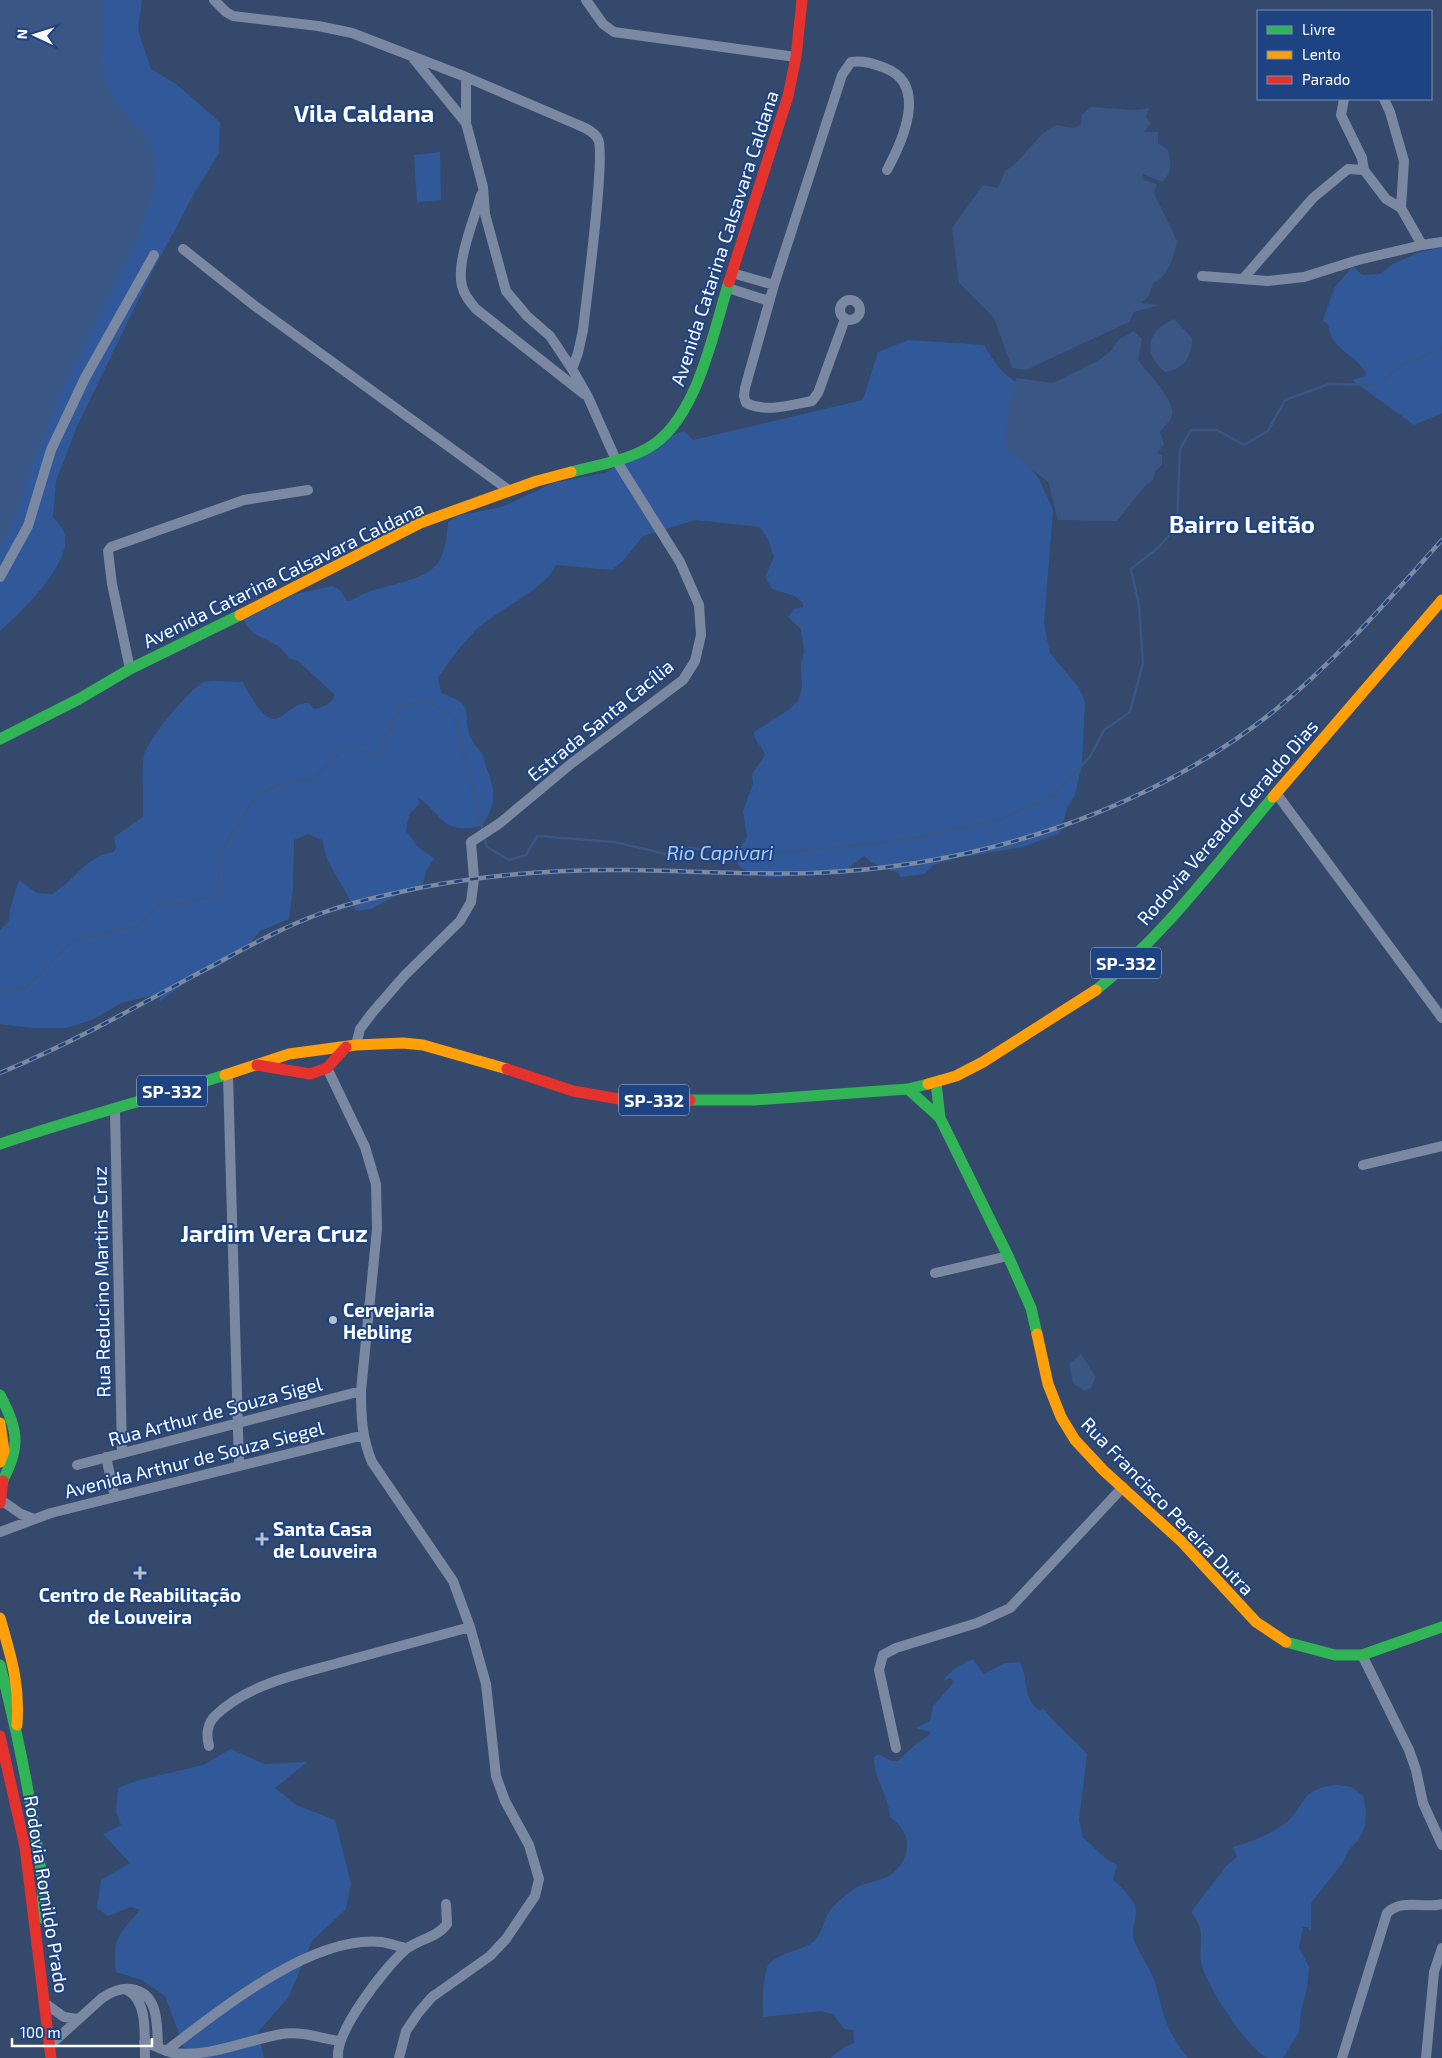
<svg xmlns="http://www.w3.org/2000/svg" width="1442" height="2058" viewBox="0 0 1442 2058" font-family="'Exo 2',sans-serif">
	<style>
		.green { fill: #31599a }
		.water { fill: #3a5684 }
		.lines { fill: none; stroke-linecap: round; stroke-linejoin: round }
		.stream { stroke: #3a5684; stroke-width: 2.5 }
		.street { stroke: #7a89a1; stroke-width: 10 }
		.fast { stroke: #30b455; stroke-width: 11 }
		.slow { stroke: #ff9f0a; stroke-width: 11 }
		.jam { stroke: #e5322d; stroke-width: 11 }
		.rail-casing { stroke: #7b8aa1; stroke-width: 4.5 }
		.rail { stroke: #1d4382; stroke-width: 2.5; stroke-dasharray: 8; stroke-linecap: butt }
		.poi-dot { fill: #b8bfcb; stroke: #1d4382; stroke-width: 2 }
		.labels { text-anchor: middle; dominant-baseline: central; stroke-width: 4; stroke-linejoin: round; paint-order: stroke }
		.shield { fill: #1d4382; stroke: #bbc7da; stroke-width: 1 }
		.shield-label { font-size: 18px; font-weight: bold; fill: #fff }
		.street-label { font-size: 19px; fill: #fff; stroke: #1d4382 }
		.poi-label { font-size: 19px; font-weight: bold; fill: #fff; stroke: #1d4382; text-anchor: start }
		.water-label { font-size: 20px; font-style: italic; fill: #aec8f1; stroke: #1d4382 }
		.district-label { font-size: 24px; font-weight: bold; fill: #fff; stroke: #1d4382 }
	</style>
	<rect width="100%" height="100%" fill="#34496b"/>
	<!-- green -->
	<path class="green" d="M 0,0 L 142,0 L 138,30 L 151,69 L 176,84 L 220,122 L 219,153 L 195,192 L 152,272 L 78,424 L 56,481 L 53,517 C 58,523 64,528 65,537 C 69,566 21,613 0,631 Z
		M 440,152 L 441,200 L 417,202 L 414,155 Z
		M 1442,247 L 1442,413 L 1414,425 L 1352,380 L 1366,376 L 1365,371 C 1352,351 1332,352 1328,324 L 1323,321 L 1324,317 L 1335,287 L 1353,266 L 1362,275 L 1380,274 L 1393,264 L 1418,253 Z
		M 908,340 L 984,345 C 995,364 1006,379 1027,388 L 1026,461 L 1039,479 L 1053,510 L 1044,623 L 1050,653 L 1079,688 L 1085,702 L 1082,764 L 1075,795 L 1067,808 L 1060,833 L 1023,847 L 953,859 L 933,865 L 924,874 L 900,877 L 899,873 L 872,863 L 864,856 L 848,869 L 840,872 L 815,872 L 781,877 L 766,877 L 748,872 L 740,867 L 737,862 L 738,852 L 747,837 L 743,811 L 753,784 L 752,774 L 765,755 C 762,746 754,741 754,732 L 790,709 L 798,700 L 802,688 L 801,665 L 804,651 L 801,629 L 788,617 L 794,609 L 803,607 L 803,603 L 795,596 L 772,589 L 765,577 L 774,557 L 768,539 L 760,527 L 695,520 L 643,536 L 623,561 L 612,570 L 556,565 C 545,590 496,610 476,630 C 462,644 449,661 438,678 L 441,693 C 479,706 460,713 472,740 C 473,745 479,748 481,752 C 484,757 485,762 486,767 C 496,792 497,802 482,826 C 441,834 446,819 418,797 L 419,804 L 409,815 L 406,831 L 418,847 L 434,858 L 426,871 L 422,887 L 393,897 L 371,909 L 356,911 L 327,859 L 322,840 L 308,834 L 294,840 L 293,888 L 289,919 L 260,931 L 245,949 L 216,968 L 192,978 L 159,1002 L 162,993 L 121,1003 L 92,1020 L 66,1028 L 34,1028 L 0,1024 L 0,930 L 9,921 L 10,909 L 19,880 L 37,893 L 52,894 C 75,881 85,856 114,852 L 116,847 L 114,837 L 143,817 C 144,797 141,775 144,755 C 147,741 191,686 205,682 C 217,679 231,683 243,682 C 245,689 251,696 255,703 C 278,739 284,703 308,703 L 314,709 C 323,707 331,705 335,695 L 298,661 L 289,658 L 280,647 L 253,633 L 243,620 L 295,594 L 332,586 L 340,590 L 346,600 L 350,601 C 356,598 362,594 368,592 C 386,585 429,580 439,561 C 445,551 447,535 448,523 L 456,516 L 502,507 L 553,483 L 605,473 L 654,442 L 684,431 L 693,440 L 863,400 L 878,352 Z
		M 973,1659 L 984,1674 L 1005,1663 L 1020,1662 C 1028,1677 1023,1703 1041,1711 L 1043,1708 C 1056,1726 1073,1738 1087,1754 L 1079,1820 L 1083,1838 C 1094,1846 1104,1860 1117,1865 L 1113,1879 C 1120,1886 1138,1902 1136,1913 C 1135,1921 1131,1932 1134,1940 C 1139,1954 1150,1967 1155,1982 C 1163,2013 1166,2032 1188,2058 L 830,2058 L 846,2046 L 854,2043 L 853,2030 L 844,2029 L 834,2015 L 821,2011 L 763,2017 C 762,2006 763,1973 769,1964 C 779,1953 798,1951 810,1944 C 823,1937 823,1919 831,1909 C 837,1902 849,1892 857,1887 C 866,1882 881,1881 889,1876 C 913,1859 913,1833 890,1817 C 889,1795 873,1778 874,1757 L 878,1754 L 891,1761 L 898,1761 L 917,1743 L 931,1734 L 930,1732 L 916,1728 L 930,1721 L 933,1706 L 954,1682 L 951,1678 L 943,1681 C 950,1670 961,1664 973,1659 Z
		M 231,1749 L 264,1764 L 307,1762 L 275,1788 L 296,1805 L 335,1820 L 351,1884 L 346,1909 L 312,1941 L 288,1998 L 258,2032 L 264,2058 L 188,2058 L 165,1996 L 142,1980 L 116,1972 C 113,1936 118,1936 140,1910 L 131,1907 L 108,1916 L 97,1908 L 101,1880 L 130,1863 L 103,1834 L 121,1825 L 116,1811 L 118,1788 L 139,1780 L 203,1765 Z
		M 1337,1785 L 1352,1787 L 1363,1796 L 1366,1810 L 1365,1826 L 1359,1839 L 1349,1850 L 1341,1865 L 1311,1903 L 1311,1931 L 1307,1927 L 1303,1927 L 1299,1948 L 1309,1967 L 1307,1988 L 1301,2011 L 1299,2032 L 1283,2058 C 1279,2058 1272,2058 1268,2058 C 1247,2049 1211,1991 1203,1969 C 1195,1947 1210,1935 1191,1912 L 1226,1866 L 1237,1857 L 1233,1847 C 1248,1843 1266,1836 1280,1827 C 1306,1812 1296,1788 1337,1785 Z"/>
	<!-- water -->
	<path class="water" d="M 0,0 L 104,0 L 102,68 L 108,87 L 118,105 L 146,137 L 156,159 L 151,199 L 138,238 L 61,393 L 38,449 L 13,522 L 0,548 Z
		M 1090,107 L 1135,110 L 1149,108 L 1146,117 L 1151,123 L 1144,132 L 1158,132 L 1158,143 L 1168,150 C 1171,165 1173,171 1162,182 L 1143,174 L 1144,180 L 1157,184 L 1154,193 C 1162,211 1171,225 1177,242 C 1173,257 1169,277 1153,283 L 1149,296 L 1141,303 L 1160,305 L 1134,312 L 1129,322 L 1026,370 L 1012,368 L 994,318 L 959,283 L 952,228 L 983,185 L 998,188 L 1005,171 L 1015,164 L 1043,133 L 1056,125 L 1074,128 L 1081,124 L 1082,115 Z
		M 1174,319 L 1192,338 C 1193,356 1183,370 1165,372 C 1141,353 1148,329 1174,319 Z
		M 1134,331 L 1142,339 L 1138,360 C 1147,373 1177,401 1172,416 C 1170,422 1163,427 1160,432 L 1164,444 L 1157,453 L 1162,455 L 1162,464 L 1155,472 L 1153,480 L 1145,486 L 1117,521 L 1058,520 L 1048,482 L 1005,448 L 1011,392 L 1017,378 L 1053,383 L 1099,360 L 1111,351 L 1118,340 Z
		M 1081,1354 L 1096,1377 L 1091,1388 L 1084,1391 L 1073,1383 L 1069,1364 Z"/>
	<g class="lines">
		<!-- stream -->
		<path class="stream" d="M 484,836 L 487,847 L 509,860 L 526,855 L 537,836 L 614,842 L 671,855 L 689,848 L 764,854 L 892,842 L 999,820 L 1055,794 L 1090,757 L 1104,730 L 1130,712 L 1143,663 L 1139,605 L 1131,569 L 1158,548 L 1177,526 L 1180,449 L 1191,430 L 1217,430 L 1244,445 L 1268,431 L 1285,400 L 1329,384 L 1378,385 L 1399,367 L 1442,348
			M 0,992 L 26,988 L 71,942 L 119,929 L 139,927 L 159,905 L 185,903 L 217,896 L 220,853 L 257,794 L 280,785 L 314,778 L 344,749 L 378,754 L 401,706 L 426,701 L 454,716 L 483,831"/>
		<!-- street -->
		<path class="street" d="M 214,0 L 226,12 L 233,16 L 318,26 L 352,33 L 466,77 L 576,124 C 583,127 594,131 598,139 C 606,155 586,302 583,330 L 578,353 L 572,369
			M 586,0 L 603,24 L 614,32 L 796,57
			M 413,58 L 466,123
			M 1344,99 L 1341,115 L 1362,158 L 1364,170 L 1386,199 L 1401,208 L 1422,245
			M 1384,99 L 1390,112 L 1404,161 L 1401,208
			M 481,195 C 474,220 456,262 462,286 C 464,295 470,302 476,309 L 584,394
			M 183,249 L 255,306 L 510,491
			M 732,273 L 774,285
			M 1202,276 L 1268,281 L 1304,277 L 1358,260 L 1422,245 L 1442,242
			M 1243,279 L 1313,198 L 1348,169 L 1364,170
			M 728,288 L 769,301
			M840 310a10 10 0 1 1 20 0a10 10 0 1 1-20 0Z
			M 845,319 L 818,393 L 812,401 C 790,405 767,413 746,403 L 744,396 L 745,388 L 774,285 L 842,75 L 851,62 C 863,60 874,64 885,68 C 929,85 902,142 887,170
			M 0,577 L 28,526 L 51,450 L 85,378 L 154,255
			M 130,669 L 112,584 L 108,551 L 111,547 L 244,500 L 308,490
			M 1276,793 L 1442,1018
			M 356,1045 L 360,1029 L 372,1013 L 405,975 L 460,921 L 471,902 L 474,879 L 471,842 L 500,823 L 572,763 L 683,680 L 695,661 L 701,635 L 699,605 L 680,562 L 616,460 L 588,397 L 572,369 L 550,336 L 527,316 L 506,291 L 485,214 L 483,187 L 466,123 L 466,77
			M 327,1068 L 365,1147 L 376,1184 L 377,1229 L 361,1391 C 361,1416 362,1439 372,1462 L 453,1581 L 470,1627 L 486,1684 L 496,1776 L 505,1801 L 529,1845 L 539,1879 L 535,1896 L 506,1939 L 490,1956 L 432,1997 L 419,2012 L 406,2031 L 399,2058
			M 228,1075 L 239,1466
			M 115,1110 L 122,1453
			M 1363,1165 L 1442,1146
			M 935,1273 L 1008,1256
			M 106,1457 L 115,1497
			M 77,1465 L 361,1391
			M 1,1500 L 21,1514 L 34,1519
			M 0,1532 L 51,1513 L 364,1435
			M 1362,1655 L 1409,1750 L 1416,1770 L 1423,1803 L 1442,1845
			M 209,1746 C 206,1735 207,1723 216,1715 C 250,1682 305,1673 349,1660 C 389,1649 430,1638 470,1627
			M 896,1748 L 879,1670 L 883,1655 L 896,1648 L 977,1623 L 1010,1608 L 1123,1487
			M 127,1990 C 149,2001 144,2038 145,2058
			M 46,2004 L 64,2017 L 78,2019
			M 144,2042 C 154,2045 163,2051 173,2053 C 210,2058 246,2040 282,2034 C 300,2031 321,2038 339,2041
			M 49,2046 L 102,1998 C 111,1992 120,1988 131,1989 C 159,1993 157,2024 158,2047
			M 166,2051 C 219,2011 311,1935 381,1942 C 390,1943 399,1947 407,1948
			M 338,2058 C 335,2031 385,1968 405,1950 C 418,1939 437,1938 447,1924 L 446,1904
			M 1342,2058 L 1387,1913 C 1403,1898 1423,1909 1442,1904
			M 1426,2058 L 1434,1972 L 1442,1948"/>
		<!-- fast -->
		<path class="fast" d="M 571,472 C 597,465 625,461 648,448 C 697,421 713,332 729,282
			M 0,739 L 79,699 L 130,669 L 240,615
			M 1096,990 C 1164,936 1217,863 1273,797
			M 936,1083 L 940,1118 L 1008,1256 L 1031,1308 L 1037,1334
			M 908,1089 L 940,1118
			M 690,1100 L 754,1100 L 908,1089 L 928,1084
			M 0,1144 C 74,1119 150,1099 225,1075
			M 0,1395 C 20,1433 20,1448 0,1486
			M 1286,1642 L 1335,1655 L 1362,1655 L 1442,1627
			M 0,1665 C 15,1722 27,1780 36,1838 C 40,1864 46,1892 40,1918"/>
		<!-- slow -->
		<path class="slow" d="M 240,615 L 420,523 L 537,481 L 571,472
			M 1273,797 L 1442,600
			M 225,1075 L 289,1054 L 356,1045 L 403,1043 L 423,1045 L 507,1069
			M 928,1084 L 956,1076 L 983,1062 L 1096,990
			M 1037,1334 L 1048,1384 L 1061,1417 L 1075,1440 L 1103,1470 L 1182,1542 L 1256,1622 L 1286,1642
			M 0,1423 L 4,1451 L 0,1462
			M 0,1618 C 11,1657 20,1683 17,1725"/>
		<!-- jam -->
		<path class="jam" d="M 729,282 L 788,96 L 796,57 L 802,0
			M 257,1065 L 310,1074 L 327,1068 L 346,1047
			M 507,1069 L 573,1091 L 619,1099 L 690,1100
			M 0,1503 L 3,1481
			M 0,1736 L 25,1847 L 51,2058"/>
		<!-- rail casing -->
		<g class="rail-casing">
			<path id="rail" d="M 0,1073 C 67,1045 129,1011 193,976 C 235,954 277,929 322,913 C 344,905 368,899 391,894 C 468,876 550,869 630,870 C 691,871 752,875 813,873 C 976,867 1145,813 1274,711 C 1336,661 1389,599 1442,540"/>
		</g>
		<!-- rail -->
		<use href="#rail" class="rail"/>
	</g>
	<!-- markers -->
	<g class="poi-dot">
		<circle cx="333" cy="1320" r="5"/>
		<path d="M259.5 1531.5h5v5h5v5h-5v5h-5v-5h-5v-5h5z"/>
		<path d="M137.5 1565.5h5v5h5v5h-5v5h-5v-5h-5v-5h5z"/>
	</g>
	<g class="labels">
		<!-- shield labels -->
		<g class="shield">
			<rect x="1091" y="947.5" width="70" height="31" rx="4"/>
			<rect x="137" y="1075.5" width="70" height="31" rx="4"/>
			<rect x="619" y="1084.5" width="70" height="31" rx="4"/>
		</g>
		<g class="shield-label">
			<text x="1126" y="963">SP-332</text>
			<text x="172" y="1091">SP-332</text>
			<text x="654" y="1100">SP-332</text>
		</g>
		<!-- street labels -->
		<g class="street-label">
			<text transform="translate(724 238) rotate(-72)">Avenida Catarina Calsavara Caldana</text>
			<text transform="translate(283 574) rotate(-26)">Avenida Catarina Calsavara Caldana</text>
			<text transform="translate(600 720) rotate(-39)">Estrada Santa Cacília</text>
			<text transform="translate(1227 822) rotate(-49)">Rodovia Vereador Geraldo Dias</text>
			<text transform="translate(101 1282) rotate(-91)">Rua Reducino Martins Cruz</text>
			<text transform="translate(215 1411) rotate(-15)">Rua Arthur de Souza Sigel</text>
			<text transform="translate(194 1459) rotate(-14)">Avenida Arthur de Souza Siegel</text>
			<text transform="translate(1168 1506) rotate(46)">Rua Francisco Pereira Dutra</text>
			<text transform="translate(47 1894) rotate(81)">Rodovia Romildo Prado</text>
		</g>
		<!-- poi labels -->
		<g class="poi-label">
			<text x="343" y="1309">Cervejaria<tspan x="343" dy="22">Hebling</tspan></text>
			<text x="273" y="1528">Santa Casa<tspan x="273" dy="22">de Louveira</tspan></text>
			<text x="140" y="1594" text-anchor="middle">Centro de Reabilitação<tspan x="140" dy="22">de Louveira</tspan></text>
		</g>
		<!-- water labels -->
		<g class="water-label">
			<text x="720" y="852">Rio Capivari</text>
		</g>
		<!-- district labels -->
		<g class="district-label">
			<text x="364" y="112">Vila Caldana</text>
			<text x="1242" y="523">Bairro Leitão</text>
			<text x="274" y="1232">Jardim Vera Cruz</text>
		</g>
	</g>
	<!-- legend -->
	<rect x="1257" y="10" width="175" height="90" fill="#1d4382" stroke="#778eb4"/>
	<rect x="1267" y="26" width="25" height="8" fill="#30b455" stroke="#778eb4"/>
	<text x="1302" y="35" font-size="15" fill="#ffffff">Livre</text>
	<rect x="1267" y="51" width="25" height="8" fill="#ff9f0a" stroke="#778eb4"/>
	<text x="1302" y="60" font-size="15" fill="#ffffff">Lento</text>
	<rect x="1267" y="76" width="25" height="8" fill="#e5322d" stroke="#778eb4"/>
	<text x="1302" y="85" font-size="15" fill="#ffffff">Parado</text>
	<!-- north arrow -->
	<g transform="translate(35 35) rotate(274)" stroke="#1d4382" stroke-width="4" paint-order="stroke">
	<path d="M0-4L9 19L0 12L-9 19Z" fill="#ffffff"/>
	<text y="-8" font-size="14" font-weight="bold" text-anchor="middle" fill="#ffffff">N</text>
	</g>
	<!-- scale -->
	<path d="M12 2038v8h140v-8" fill="none" stroke="#ffffff" stroke-width="2.5"/>
	<text x="20" y="2038" font-size="15" fill="#ffffff" stroke="#1d4382" stroke-width="4" paint-order="stroke">100 m</text>
</svg>
